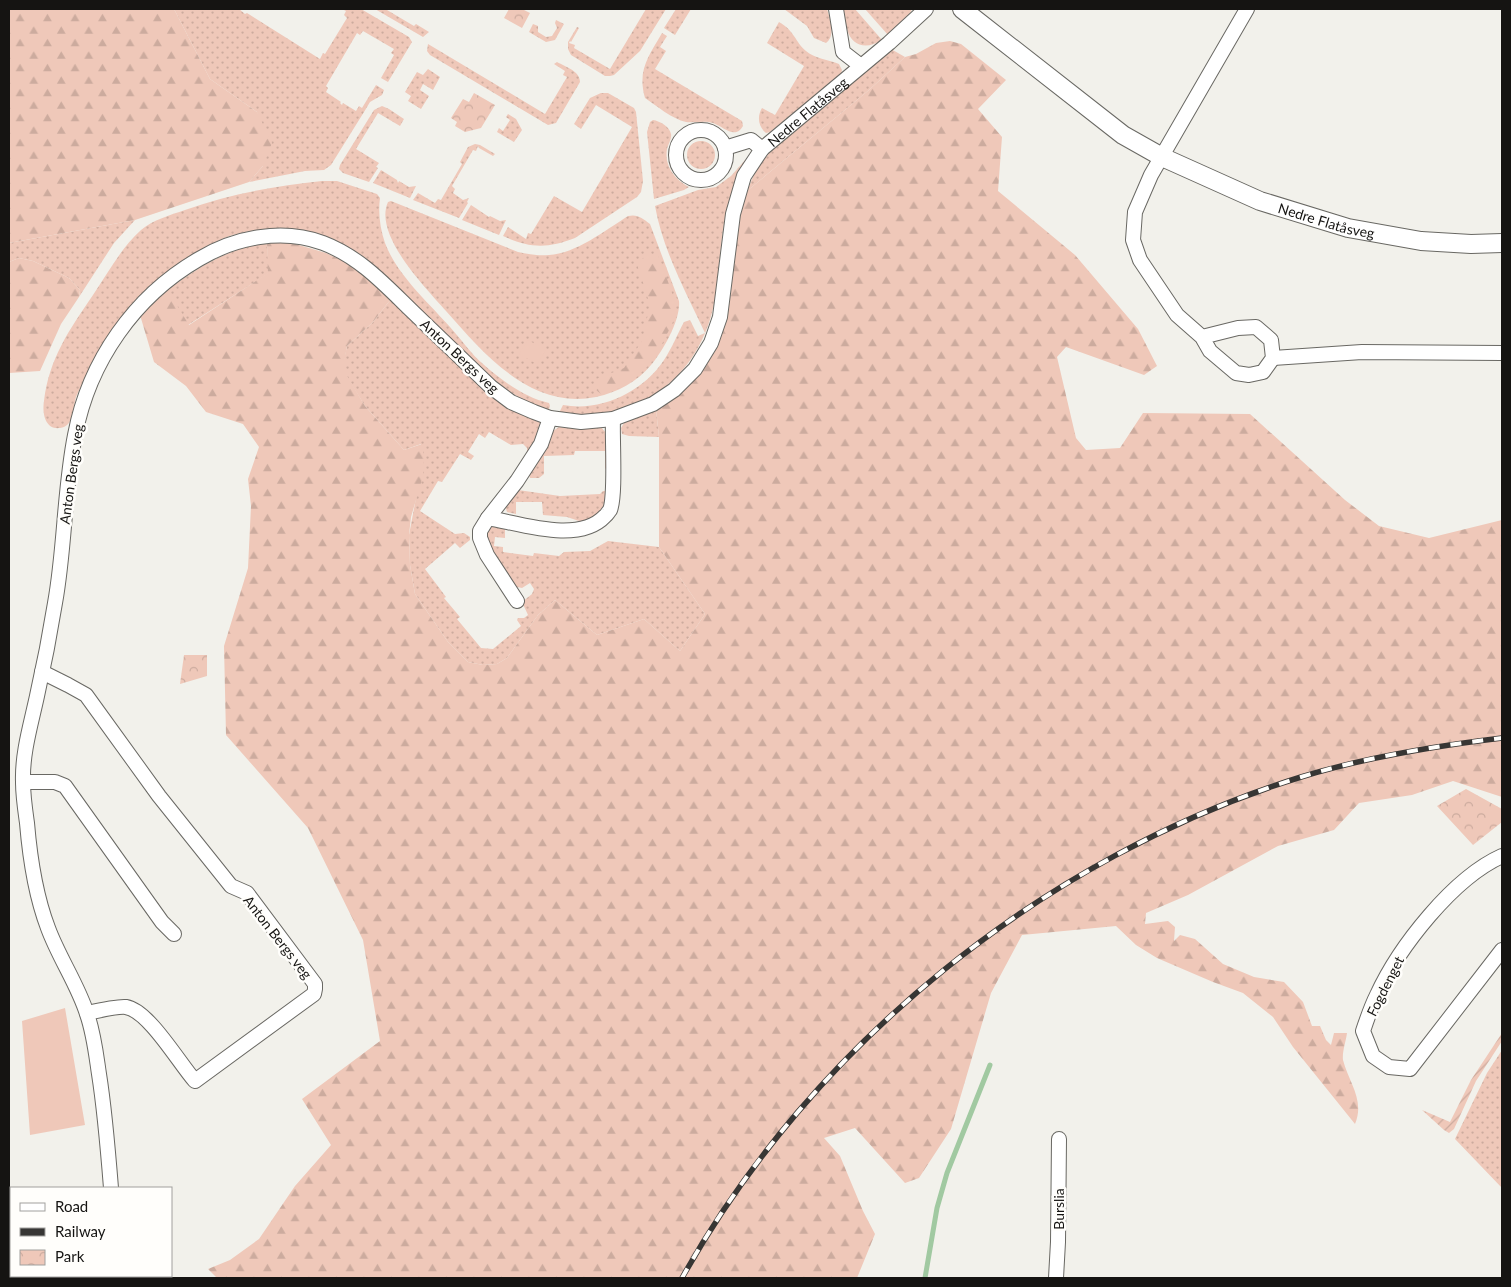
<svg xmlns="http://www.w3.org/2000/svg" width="1511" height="1287" viewBox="0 0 1511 1287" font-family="Lato,sans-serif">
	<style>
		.grass { fill: url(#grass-dots) }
		.forest { fill: url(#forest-firs) }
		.park { fill: url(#park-crowns) }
		.garden { fill: url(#garden-furrows) }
		.pitch { fill: #efc8b9 }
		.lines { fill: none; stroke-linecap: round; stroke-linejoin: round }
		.stream { stroke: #a1c9a1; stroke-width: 5 }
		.minor-casing { stroke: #696863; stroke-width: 16 }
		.tertiary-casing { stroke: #696863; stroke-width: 20 }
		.minor { stroke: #fff; stroke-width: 14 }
		.tertiary { stroke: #fff; stroke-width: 18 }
		.rail-casing { stroke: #373634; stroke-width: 5.5 }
		.rail { stroke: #fffefb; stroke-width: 4; stroke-dasharray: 11; stroke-linecap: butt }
		.labels { text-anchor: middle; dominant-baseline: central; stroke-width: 5; stroke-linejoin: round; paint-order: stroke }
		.street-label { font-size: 14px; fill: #151412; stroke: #fffefb }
	</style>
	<defs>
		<pattern id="grass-dots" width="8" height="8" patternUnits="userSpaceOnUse" patternTransform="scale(1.25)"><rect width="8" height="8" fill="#efc8b9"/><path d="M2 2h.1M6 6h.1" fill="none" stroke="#ccab9e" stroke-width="1.8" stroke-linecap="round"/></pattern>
		<pattern id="forest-firs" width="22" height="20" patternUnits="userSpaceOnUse" patternTransform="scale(1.25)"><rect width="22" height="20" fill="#efc8b9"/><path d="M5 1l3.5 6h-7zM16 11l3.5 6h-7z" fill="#ccab9e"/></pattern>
		<pattern id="park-crowns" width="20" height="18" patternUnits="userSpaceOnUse" patternTransform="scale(1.25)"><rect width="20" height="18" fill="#efc8b9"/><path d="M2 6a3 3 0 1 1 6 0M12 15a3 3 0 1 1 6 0" fill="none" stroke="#ccab9e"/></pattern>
		<pattern id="garden-furrows" width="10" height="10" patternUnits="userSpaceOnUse" patternTransform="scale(1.25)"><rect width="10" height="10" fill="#efc8b9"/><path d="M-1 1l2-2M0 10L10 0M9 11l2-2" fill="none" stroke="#ccab9e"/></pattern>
	</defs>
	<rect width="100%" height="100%" fill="#f2f1eb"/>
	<!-- grass -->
	<path class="grass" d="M 174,9 L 239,9 L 245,14 L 247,13 L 320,59 L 323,53 L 325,54 L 347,18 L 344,15 L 346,11 L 342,9 L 361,9 L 409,37 L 412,42 L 388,82 L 381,78 L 394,55 L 391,53 L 394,49 L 363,31 L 360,35 L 357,33 L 326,86 L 328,88 L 326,92 L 341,102 L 340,103 L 342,105 L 343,103 L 356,111 L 359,106 L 362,108 L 376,85 L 384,90 L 382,95 L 370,102 L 364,112 L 331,165 L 324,170 L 305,171 L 249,182 L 263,166 L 257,112 L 210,79 Z
		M 375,9 L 388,9 L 387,10 L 414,26 L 416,24 L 429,32 L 423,37 Z
		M 646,9 L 666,9 L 640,51 L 614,75 L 610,76 L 605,76 L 571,55 L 568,49 L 568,42 L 577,27 L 579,28 L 571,42 L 570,41 L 569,43 L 575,45 L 574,48 L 610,69 Z
		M 676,9 L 691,9 L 675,35 L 664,28 Z
		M 784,9 L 827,9 C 830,19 836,36 826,43 L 814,38 L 807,26 Z
		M 843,9 L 855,9 L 882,40 C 868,49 852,48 847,29 C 845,23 845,15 843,9 Z
		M 865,9 L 912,9 L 907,19 L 888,35 Z
		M 556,20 L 564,24 L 555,40 L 546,42 L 529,32 L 533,24 L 538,26 L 538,32 L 546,37 L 552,36 L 557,28 L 555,23 Z
		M 779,22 C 795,31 795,42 806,51 C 814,58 829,60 839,64 L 842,70 L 841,74 L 770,132 L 766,133 C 758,127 757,116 762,108 L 775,115 L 804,66 L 767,43 Z
		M 662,33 L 667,36 L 660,47 L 666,51 L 655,69 L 742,121 L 743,126 C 735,140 724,127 713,123 C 705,120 695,123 686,122 C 672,119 657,106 645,98 C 637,70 649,56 662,33 Z
		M 428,44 L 545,114 L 567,77 L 563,75 L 565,71 L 554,64 L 557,62 C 566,67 580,71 580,82 L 556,123 L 548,125 L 430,55 L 427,51 Z
		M 891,49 L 905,57 L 869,90 L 747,191 L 756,170 L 773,148 Z
		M 428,69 L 440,77 L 433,90 L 423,84 L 420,90 L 429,96 L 421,109 L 408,101 L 411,96 L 405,92 L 417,72 L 423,75 Z
		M 601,93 L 608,93 L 634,108 L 636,112 L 643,181 L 641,192 L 637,197 L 575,238 C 547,249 529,248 503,236 L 508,227 L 526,239 L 528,233 L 531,234 L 554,196 L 582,212 L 632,127 L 596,105 L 581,129 L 574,124 L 590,98 Z
		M 382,106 L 389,109 L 404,119 L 400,126 L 378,113 L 356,149 L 379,163 L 376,167 L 378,168 L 369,182 L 343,173 L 339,169 L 340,165 L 374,110 Z
		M 508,114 L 516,119 L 522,130 L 514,142 L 497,132 L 499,128 L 503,131 L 510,120 L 506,117 Z
		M 653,120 C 660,121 670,127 671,134 C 672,139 668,144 667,149 C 664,166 675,180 689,187 L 684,190 L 654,199 L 647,132 L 650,122 Z
		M687 155a14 14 0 1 1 28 0a14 14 0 1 1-28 0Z
		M 475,144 L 480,145 L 495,154 L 493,156 L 479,148 L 478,146 L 476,151 L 473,150 L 452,186 L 455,189 L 453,193 L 463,200 L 469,198 L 467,202 L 468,203 L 459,218 L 413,200 L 418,193 L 435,203 L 438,199 L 441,200 L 462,164 L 460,162 L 468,147 Z
		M 746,159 C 739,176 731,191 727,209 C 720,238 720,269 715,299 C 707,345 680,385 637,404 C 613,415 585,418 559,413 L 563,405 C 601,412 643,392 664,360 C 672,348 677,335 684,322 L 690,320 L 698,336 L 705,333 C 686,292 663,251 655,206 L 698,190 L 716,187 L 731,176 Z
		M 381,170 L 397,180 L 398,183 L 399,181 L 409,187 L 416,186 L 410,198 L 373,183 Z
		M 322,181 L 337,181 L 377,194 L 380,198 C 378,213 380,228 385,243 C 397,275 428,302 450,327 C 461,339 471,354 483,364 C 501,380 525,398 549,403 L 550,406 L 549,409 L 546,410 C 509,397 483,371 455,344 C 436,325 416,307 397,288 C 385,277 374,264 361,255 C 326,231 279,223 237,234 C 223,237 211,244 198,252 C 146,281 107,327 83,382 C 81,387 78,392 76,397 C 73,407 74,427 60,428 C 45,430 42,413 44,401 C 49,359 69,330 93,295 C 108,273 121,248 141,230 C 153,220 170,215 185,210 C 229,194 275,186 322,181 Z
		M 391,201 L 518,252 C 528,254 538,256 549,255 C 575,254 606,230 628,216 C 638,214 642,218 650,224 L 679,301 C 681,319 663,351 651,365 C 637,382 618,392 596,397 C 531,410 484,354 446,311 C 426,288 373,235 388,202 Z
		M 471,205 L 489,217 L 490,216 L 500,221 L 506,220 L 499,235 L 462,220 Z
		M 135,220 L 114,243 L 79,297 L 80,290 L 69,278 L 33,261 L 19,258 L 9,262 L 9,243 Z
		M 267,243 L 269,273 L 188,325 L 167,290 C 203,265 224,250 267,243 Z
		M 391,299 L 496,399 L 514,411 L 541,423 L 542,429 L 527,455 L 527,448 L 523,444 L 511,445 L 489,432 L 485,438 L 479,434 L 468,452 L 474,456 L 471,460 L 460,454 L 442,482 L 438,481 L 420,511 L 455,534 L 464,533 L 470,537 L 470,540 L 460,548 L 455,543 L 425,569 L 446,597 L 444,598 L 460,617 L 457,619 L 481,648 L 493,649 L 521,626 L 517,620 L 518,618 L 524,618 L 528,615 L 522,602 L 532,594 L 534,589 L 530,583 L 522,588 L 512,586 C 503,572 474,540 492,525 L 505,525 L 505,538 L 495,537 L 494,546 L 503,547 L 503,552 L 533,556 L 534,553 L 559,556 L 564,552 L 590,551 L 608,541 L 659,547 L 705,614 L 680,651 L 644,619 L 597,635 L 555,600 L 538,615 L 507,658 L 497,664 L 483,665 L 468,662 L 448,642 L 415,594 L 410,565 L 409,535 L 416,498 L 421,444 L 404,450 L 365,406 L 342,369 L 347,346 L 373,322 Z
		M 656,409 L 659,437 L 629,436 L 622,434 L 621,428 L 624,423 Z
		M 559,427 L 580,429 L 601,427 L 606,433 L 608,466 L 605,469 L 605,451 L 575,451 L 574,455 L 544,456 L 544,474 L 539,478 L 530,478 L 529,474 L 553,431 Z
		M 518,490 L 560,496 L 600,494 L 603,491 L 607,491 L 604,508 L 600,514 L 582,522 L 567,517 L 543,515 L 542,502 L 516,502 L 516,514 L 507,512 L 505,505 Z
		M 1502,1050 L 1502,1188 L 1455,1139 L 1487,1073 Z"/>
	<!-- forest -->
	<path class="forest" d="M 9,9 L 174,9 L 210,79 L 257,112 L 272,143 L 263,166 L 249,182 L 135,220 L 9,243 Z
		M 950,41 L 961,44 L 1006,80 L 978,109 L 1002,137 L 998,191 L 1075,255 L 1138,329 L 1157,366 L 1144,375 L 1066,347 L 1057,357 L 1076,438 L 1086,450 L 1120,448 L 1143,413 L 1250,414 L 1345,500 L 1379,526 L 1429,538 L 1502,520 L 1502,797 L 1453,781 L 1412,795 L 1359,803 L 1334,830 L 1278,846 L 1188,895 L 1146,913 L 1145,924 L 1168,921 L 1175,927 L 1174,941 L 1180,935 L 1195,939 L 1223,964 L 1254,977 L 1284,982 L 1303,1002 L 1312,1026 L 1320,1026 L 1326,1040 L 1331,1045 L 1334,1033 L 1347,1033 C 1346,1041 1342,1052 1343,1060 C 1349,1083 1365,1100 1355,1124 L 1293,1047 L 1273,1017 L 1243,993 L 1213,982 L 1157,958 L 1136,945 L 1116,926 L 1022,935 L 991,993 L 951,1129 L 919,1178 L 905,1183 L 855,1128 L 824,1138 L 840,1156 L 863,1211 L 875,1234 L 857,1278 L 217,1278 L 208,1269 L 230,1260 L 259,1239 L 295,1186 L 331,1145 L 302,1099 L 380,1041 L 363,940 L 308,828 L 226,735 L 224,646 L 248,568 L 251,506 L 248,479 L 259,447 L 243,424 L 206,412 L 186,386 L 154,362 L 140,315 L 167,289 L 189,325 L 268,273 L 267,243 L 292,243 L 326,253 L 354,266 L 391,299 L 373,322 L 347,346 L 343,369 L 365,406 L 404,450 L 422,444 L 424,458 L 423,476 L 411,517 L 409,535 L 410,565 L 415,594 L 448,642 L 468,662 L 483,665 L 497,664 L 507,658 L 538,615 L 555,600 L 597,635 L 644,619 L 680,651 L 705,614 L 659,547 L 659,437 L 656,409 C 670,397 686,386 699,373 C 743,327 726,247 747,191 L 869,90 L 905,57 L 916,54 L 936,43 Z
		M 658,255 C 663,269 674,294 675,307 C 677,317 670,328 666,336 C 651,367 635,384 602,395 L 595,389 L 594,380 L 624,368 L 642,341 L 650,305 L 638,267 L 644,256 Z
		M 19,258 L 33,261 L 69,278 L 80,290 L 79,297 L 61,324 L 40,371 L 9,373 L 9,262 Z"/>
	<!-- park -->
	<path class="park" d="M 509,9 L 522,9 L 530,13 L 522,28 L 504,18 Z
		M 474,93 L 495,105 L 481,128 L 465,132 L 455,126 L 457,122 L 451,118 L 463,99 L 469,102 Z
		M 184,655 L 207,655 L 207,676 L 180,684 Z
		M 1466,789 L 1502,809 L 1502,822 L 1473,845 L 1437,806 Z"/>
	<!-- garden -->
	<path class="garden" d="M 1502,1033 L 1502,1041 L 1476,1081 L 1454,1129 L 1449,1133 L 1444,1130 L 1422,1110 L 1450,1122 L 1471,1080 Z"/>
	<!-- pitch -->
	<path class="pitch" d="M 528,340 L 546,350 L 537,364 L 519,354 Z
		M 65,1008 L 85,1125 L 30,1135 L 22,1021 Z"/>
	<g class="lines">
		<!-- stream -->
		<path class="stream" d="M 925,1278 L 937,1208 L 947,1173 L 990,1065"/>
		<!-- minor casing -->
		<g class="minor-casing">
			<g id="minor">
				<path d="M 836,9 L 843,52 L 861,66"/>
				<circle cx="701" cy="155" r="25"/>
				<path d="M 725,148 L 751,140 L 762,149"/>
				<path d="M 1202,337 L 1238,328 L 1256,327 L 1271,340 L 1273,358 L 1263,372 L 1249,375 L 1236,373 L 1210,351 L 1202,337 L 1177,315 L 1140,260 L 1133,240 L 1135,212 L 1151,175 L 1247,9"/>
				<path d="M 1273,358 L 1362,352 L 1502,353"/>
				<path d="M 488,518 C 522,524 579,544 605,516 C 606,516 609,511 610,510 C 616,496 612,438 613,419"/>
				<path d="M 517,601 L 487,555 L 480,538 L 480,531 L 488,518 L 517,481 L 541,444 L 550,418"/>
				<path d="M 42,672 L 68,685 L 86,695 L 159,796 L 231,886 L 247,893 L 315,984 L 315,989 L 314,994 L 195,1081 C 179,1063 149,1011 126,1007 C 119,1006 96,1011 87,1013"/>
				<path d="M 23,782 L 55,782 L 65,786 L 162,922 L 174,934"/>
				<path d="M 1502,856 C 1453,878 1399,947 1377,995 C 1371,1007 1367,1019 1363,1031 L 1373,1056 L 1389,1067 L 1410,1069 L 1502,950"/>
				<path id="s1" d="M 111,1188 C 108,1150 105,1112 99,1074 C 96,1054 94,1034 87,1014 C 78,985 59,958 48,928 C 35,894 30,859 27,823 C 25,809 23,796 23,782 C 22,753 31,724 37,696 C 44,665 50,634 55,603 C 65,548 64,490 75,435 C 89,361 135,296 199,259 C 236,237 282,228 323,243 C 360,257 385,285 413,312 C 439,337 465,362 491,387 L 511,402 L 534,412 L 550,418 L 581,422 L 613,419 L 653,404 L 674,390 L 695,369 L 711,343 L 720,317 L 733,214 L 744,176 L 762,149 L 889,43 L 926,9"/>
				<path d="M 117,1276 L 118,1278"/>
				<path d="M 1056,1278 L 1058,1242 L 1059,1139"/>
			</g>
		</g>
		<!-- tertiary casing -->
		<g class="tertiary-casing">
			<g id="tertiary">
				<path id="s2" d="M 962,9 L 1123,135 L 1162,157 L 1260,201 L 1348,228 L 1421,241 L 1471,244 L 1502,243"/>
			</g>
		</g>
		<!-- minor -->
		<use href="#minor" class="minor"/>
		<!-- tertiary -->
		<use href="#tertiary" class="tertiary"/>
		<!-- rail casing -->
		<g class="rail-casing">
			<path id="rail" d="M 682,1278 C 812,1044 1046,856 1301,777 C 1366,757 1435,746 1502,738"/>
		</g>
		<!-- rail -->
		<use href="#rail" class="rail"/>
	</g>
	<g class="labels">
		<!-- street labels -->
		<g class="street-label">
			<text stroke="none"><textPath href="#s1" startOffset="1865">Nedre Flatåsveg</textPath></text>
			<text stroke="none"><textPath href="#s2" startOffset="426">Nedre Flatåsveg</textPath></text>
			<text transform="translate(460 356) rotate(43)">Anton Bergs veg</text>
			<text transform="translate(71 474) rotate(-82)">Anton Bergs veg</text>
			<text transform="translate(278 937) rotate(52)">Anton Bergs veg</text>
			<text transform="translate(1385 986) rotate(-63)">Fogdenget</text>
			<text transform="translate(1058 1209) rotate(-90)">Burslia</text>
		</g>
	</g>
	<!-- border -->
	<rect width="1511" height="1287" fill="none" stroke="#151412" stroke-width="20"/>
	<!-- legend -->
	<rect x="10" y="1187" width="162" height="90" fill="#fffefb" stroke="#a1a09e"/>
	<rect x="20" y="1203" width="25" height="8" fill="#ffffff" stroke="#a1a09e"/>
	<text x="55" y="1212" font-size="15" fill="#151412">Road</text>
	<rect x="20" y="1228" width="25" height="8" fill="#373634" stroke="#a1a09e"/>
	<text x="55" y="1237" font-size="15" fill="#151412">Railway</text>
	<rect x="20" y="1250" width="25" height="15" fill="url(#park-crowns)" stroke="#a1a09e"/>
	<text x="55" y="1262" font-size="15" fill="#151412">Park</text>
</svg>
